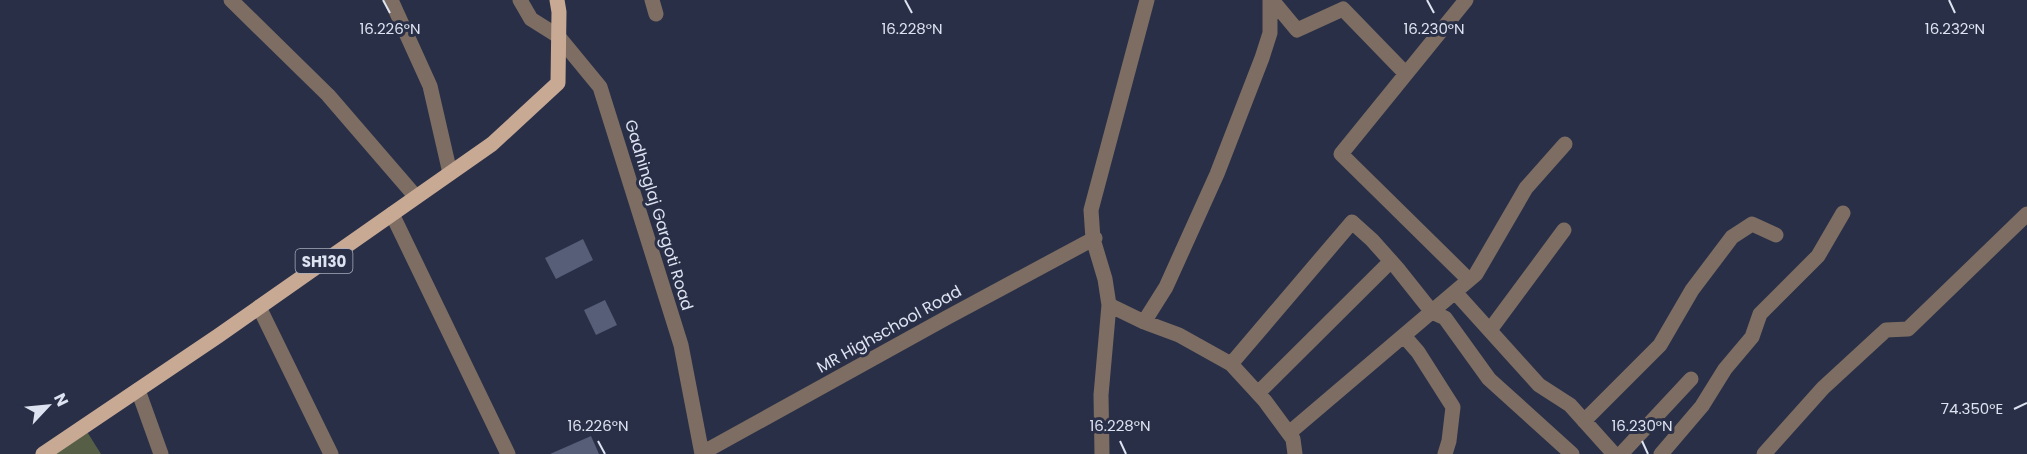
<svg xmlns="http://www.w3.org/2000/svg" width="2027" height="454" viewBox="0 0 2027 454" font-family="Poppins,sans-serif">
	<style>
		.green { fill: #565f46 }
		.building { fill: #565e78 }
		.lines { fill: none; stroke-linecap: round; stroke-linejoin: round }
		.minor { stroke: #7d6d63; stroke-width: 15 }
		.major { stroke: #c8a994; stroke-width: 15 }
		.ticks { fill: none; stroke: #dee3f2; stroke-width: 2 }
		.labels { text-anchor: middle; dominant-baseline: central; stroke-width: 6; stroke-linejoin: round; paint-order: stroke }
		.shield { fill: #292f46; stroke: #a8adbe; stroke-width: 1.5 }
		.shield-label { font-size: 15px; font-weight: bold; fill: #dee3f2 }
		.street-label { font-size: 16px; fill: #dee3f2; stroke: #292f46 }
		.ticks-label { font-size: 15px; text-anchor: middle; fill: #dee3f2; stroke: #292f46; stroke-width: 6; stroke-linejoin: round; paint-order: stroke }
	</style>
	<rect width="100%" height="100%" fill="#292f46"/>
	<!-- green -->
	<path class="green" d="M 84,427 L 101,454 L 43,454 Z"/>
	<!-- building -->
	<path class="building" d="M 583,239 L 593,260 L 556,279 L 545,258 Z
		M 605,300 L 617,325 L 596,335 L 584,310 Z
		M 591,436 L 599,454 L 550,454 Z"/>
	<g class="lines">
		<!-- minor -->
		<path class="minor" d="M 231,0 L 328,95 L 416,197
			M 391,0 L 430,86 L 450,173
			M 520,0 L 531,19 L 558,36 L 600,87 L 681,345 L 702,454
			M 652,0 L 656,14
			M 1272,0 L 1297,30 L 1343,9 L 1406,74
			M 1466,0 L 1341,154 L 1469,280
			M 392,214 L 508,454
			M 1455,292 L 1539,385 L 1570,405 L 1614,454
			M 1109,305 L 1144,322 L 1179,335 L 1231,364 L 1265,401 L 1293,439 L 1295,454
			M 259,307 L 331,454
			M 1144,322 L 1166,287 L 1217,174 L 1262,58 L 1270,33 L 1270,0
			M 1490,330 L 1564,230
			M 1404,336 L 1418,352 L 1453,407 L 1449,441 L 1445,454
			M 1231,364 L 1352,222 L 1372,240 L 1397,268 L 1432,312 L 1445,318 L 1489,379 L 1572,454
			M 138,390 L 161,454
			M 1258,393 L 1391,261
			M 1584,421 L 1660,345 L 1692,290 L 1732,237 L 1752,224 L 1776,235
			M 1289,433 L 1476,274 L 1526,188 L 1565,144
			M 702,453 L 948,317 L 1095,238
			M 1102,454 L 1101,395 L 1109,305 L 1105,279 L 1093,239 L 1091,210 L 1147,0
			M 1621,454 L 1691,379
			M 1661,454 L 1702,406 L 1725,369 L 1752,337 L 1760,314 L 1818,256 L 1843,213
			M 1764,454 L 1823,388 L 1886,330 L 1908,329 L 2027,214"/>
		<!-- major -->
		<path class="major" d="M 43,454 L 218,336 L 492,144 L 558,83 L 559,12 L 557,0"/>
	</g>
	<!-- ticks -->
	<path class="ticks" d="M 383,0 L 390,13M 905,0 L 912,13M 1427,0 L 1434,13M 1949,0 L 1955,13M 2014,409 L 2027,403M 598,441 L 605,454M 1120,441 L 1126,454M 1642,441 L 1648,454"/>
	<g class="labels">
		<!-- shield labels -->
		<rect class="shield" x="295.5" y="249" width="57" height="24" rx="4.5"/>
		<g class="shield-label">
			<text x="324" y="261">SH130</text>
		</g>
		<!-- street labels -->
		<g class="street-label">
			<text transform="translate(659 215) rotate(73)">Gadhinglaj Gargoti Road</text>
			<text transform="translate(889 329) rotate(-29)">MR Highschool Road</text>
		</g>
	</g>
	<g class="ticks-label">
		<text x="390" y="34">16.226°N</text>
		<text x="912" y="34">16.228°N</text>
		<text x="1434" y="34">16.230°N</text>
		<text x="1955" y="34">16.232°N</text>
		<text x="1972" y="414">74.350°E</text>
		<text x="598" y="431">16.226°N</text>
		<text x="1120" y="431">16.228°N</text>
		<text x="1642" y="431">16.230°N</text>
	</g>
	<!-- north arrow -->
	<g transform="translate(48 406) rotate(64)" stroke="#292f46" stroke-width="4.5" paint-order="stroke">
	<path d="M0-4.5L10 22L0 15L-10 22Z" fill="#dee3f2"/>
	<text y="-9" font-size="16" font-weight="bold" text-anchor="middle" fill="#dee3f2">N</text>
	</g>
</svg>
